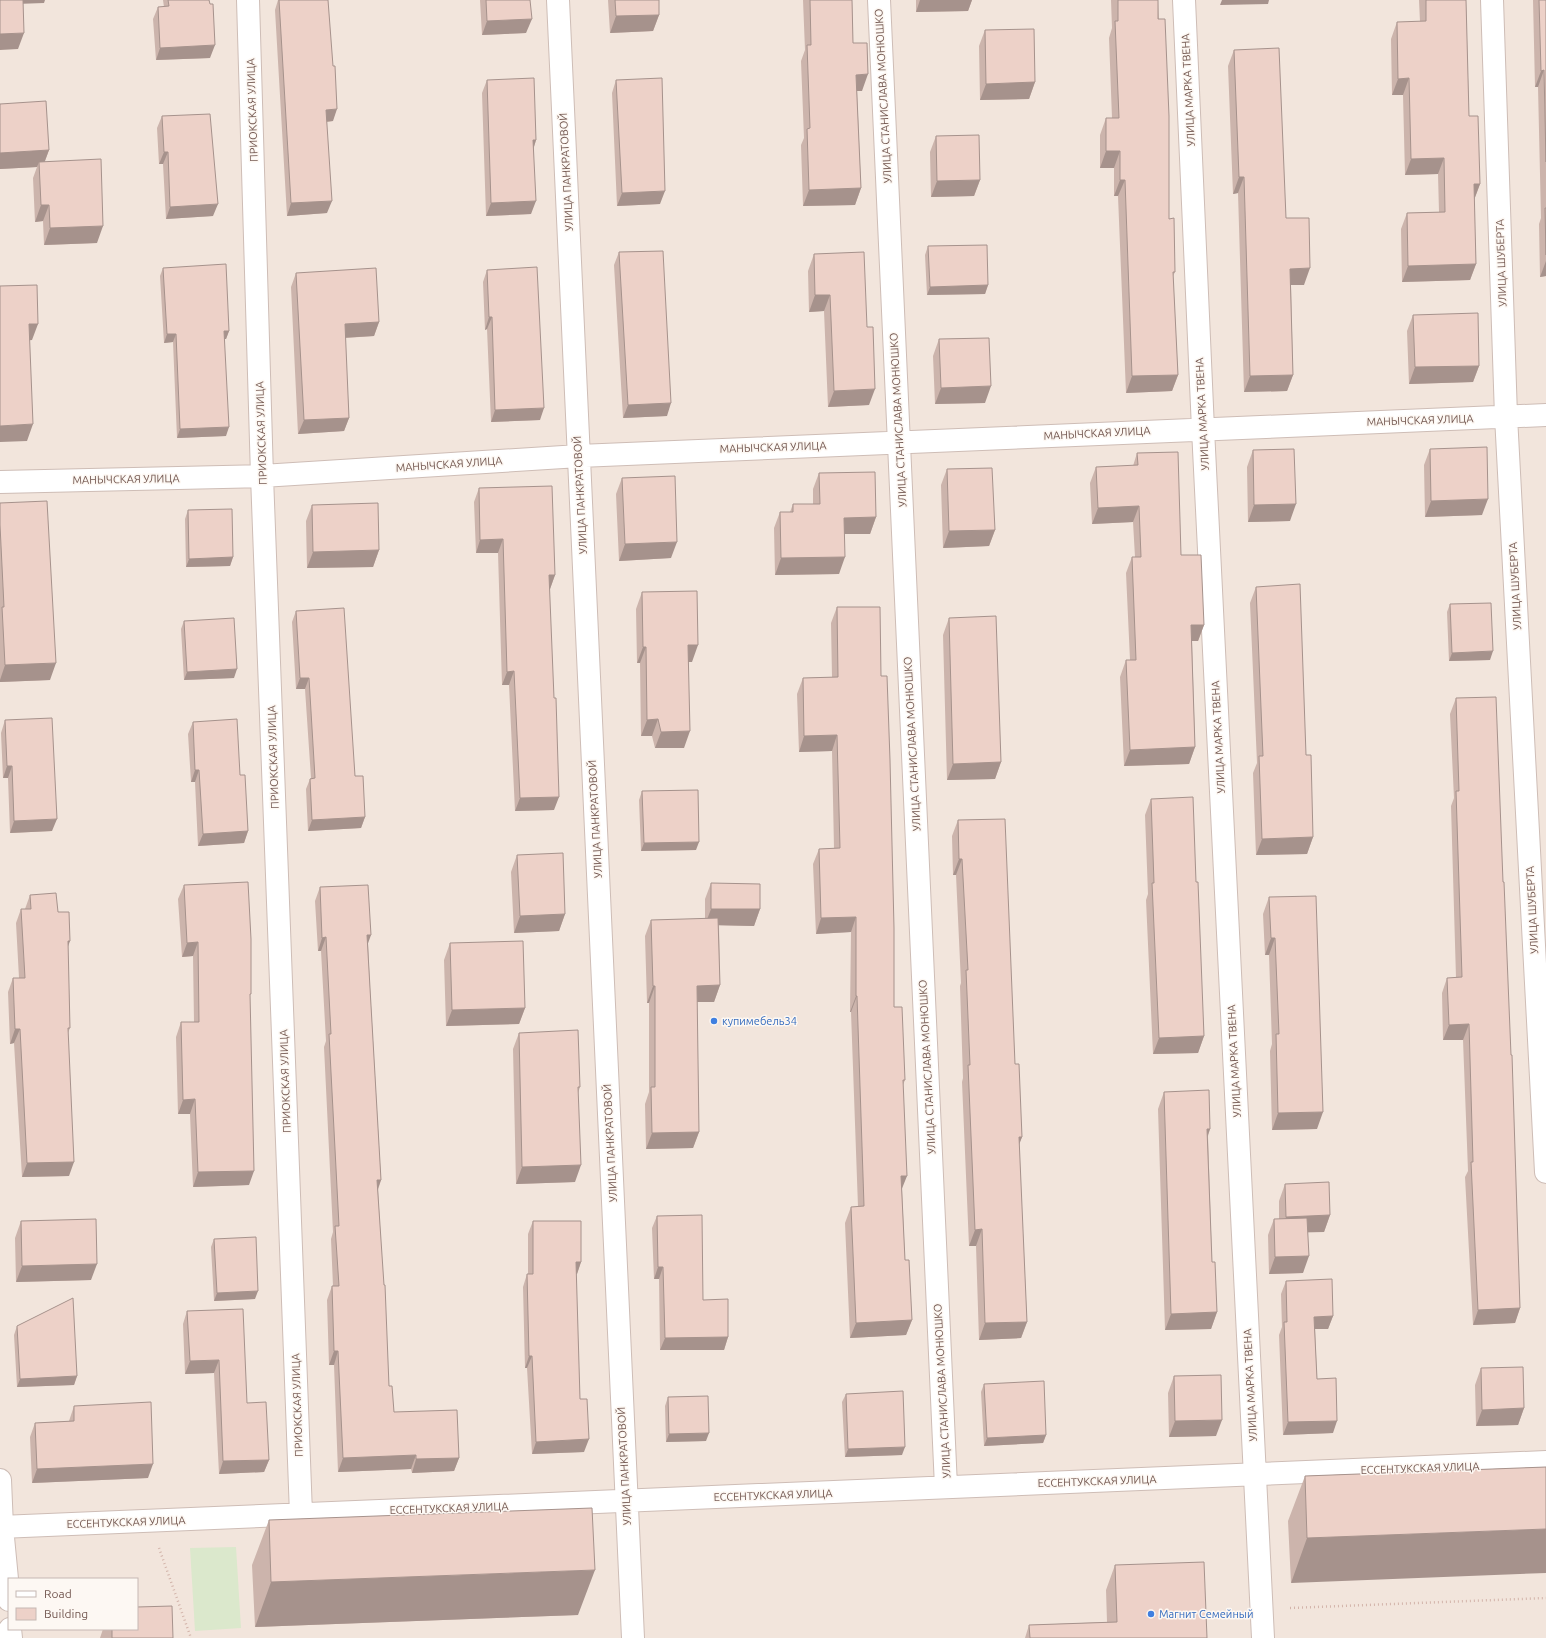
<svg xmlns="http://www.w3.org/2000/svg" width="1546" height="1638" viewBox="0 0 1546 1638" font-family="Ubuntu,sans-serif">
	<style>
		.residential { fill: #f2e5dc; fill-rule: evenodd }
		.grass { fill: #dbe8cc }
		.lines { fill: none; stroke-linecap: round; stroke-linejoin: round }
		.minor-casing { stroke: #cebdb6; stroke-width: 24 }
		.path { stroke: #d3b4aa; stroke-width: 2.5; stroke-dasharray: 1 3; stroke-linecap: butt }
		.minor { stroke: #fff; stroke-width: 22 }
		.wall { fill: #ccb4ac }
		.shaded-wall { fill: #a6928c }
		.building { fill: #edd1c8; stroke: #a6928c }
		.shop-dot { fill: #3f7fe0; stroke: #fdf8f3; stroke-width: 1.5 }
		.labels { text-anchor: middle; dominant-baseline: central; stroke-width: 3; stroke-linejoin: round; paint-order: stroke }
		.street-label { font-size: 11px; fill: #745952; stroke: #fdf8f3 }
		.shop-label { font-size: 11px; fill: #366cbe; stroke: #fdf8f3; text-anchor: start }
	</style>
	<rect width="100%" height="100%" fill="#fbf4ed"/>
	<!-- residential -->
	<path class="residential" d="M 0,0 L 1546,0 L 1546,1638 L 0,1638 ZM 9,1579 L 137,1579 L 137,1629 L 9,1629 Z"/>
	<!-- grass -->
	<path class="grass" d="M 236,1547 L 241,1628 L 195,1631 L 190,1548 Z"/>
	<g class="lines">
		<!-- minor casing -->
		<g class="minor-casing">
			<path id="minor" d="M 248,0 L 262,476 L 301,1514
				M 558,0 L 633,1638
				M 879,0 L 946,1487
				M 1184,0 L 1203,429 L 1263,1638
				M 1492,0 L 1506,416 L 1546,1172
				M 0,482 L 262,476 L 579,456 L 1546,415
				M 0,1480 L 2,1527 L 9,1600
				M 0,1527 L 1546,1462
				M 10,1629 L 11,1638"/>
		</g>
		<!-- path -->
		<path class="path" d="M 159,1548 L 191,1638
			M 1290,1608 L 1546,1598"/>
		<!-- minor -->
		<use href="#minor" class="minor"/>
	</g>
	<!-- wall -->
	<path class="wall" d="M 163,0 L 209,0 L 210,58 L 156,60 L 153,19 L 158,7 L 164,7 Z
		M 278,0 L 328,0 L 333,121 L 327,122 L 327,213 L 287,216 L 275,10 Z
		M 480,0 L 530,0 L 526,33 L 482,35 Z
		M 608,0 L 659,0 L 659,15 L 653,31 L 610,33 Z
		M 803,0 L 852,0 L 853,43 L 862,91 L 857,91 L 861,188 L 855,205 L 803,206 L 801,145 L 804,138 L 801,61 L 805,50 Z
		M 916,0 L 972,0 L 968,11 L 916,12 Z
		M 1111,0 L 1158,0 L 1169,219 L 1175,272 L 1173,276 L 1178,375 L 1172,391 L 1126,393 L 1118,196 L 1114,196 L 1114,168 L 1100,168 L 1100,135 L 1106,118 L 1112,118 L 1109,38 L 1112,28 Z
		M 1419,0 L 1466,0 L 1469,116 L 1480,184 L 1474,200 L 1476,264 L 1470,280 L 1402,282 L 1401,229 L 1407,213 L 1439,212 L 1438,174 L 1405,175 L 1403,95 L 1392,95 L 1391,39 L 1397,22 L 1420,22 Z
		M 1533,0 L 1546,0 L 1546,276 L 1540,277 L 1539,224 L 1541,218 L 1538,87 L 1535,87 Z
		M 985,30 L 1035,82 L 1029,99 L 980,100 L 979,46 Z
		M 1234,50 L 1286,218 L 1304,285 L 1291,285 L 1293,375 L 1287,391 L 1244,392 L 1238,193 L 1233,194 L 1228,66 Z
		M 487,80 L 536,140 L 534,147 L 531,214 L 486,216 L 482,93 Z
		M 616,80 L 660,204 L 617,206 L 612,93 Z
		M 0,104 L 49,150 L 45,161 L 97,243 L 44,245 L 43,221 L 35,222 L 33,178 L 37,167 L 0,169 Z
		M 162,116 L 213,216 L 166,219 L 163,164 L 159,164 L 157,128 Z
		M 936,136 L 980,180 L 974,196 L 931,197 L 930,152 Z
		M 928,246 L 988,285 L 985,294 L 927,295 L 925,255 Z
		M 619,252 L 667,416 L 623,418 L 614,265 Z
		M 814,254 L 867,327 L 869,405 L 828,407 L 824,311 L 809,312 L 808,271 Z
		M 163,268 L 229,331 L 226,339 L 224,339 L 226,436 L 177,438 L 173,342 L 164,343 L 160,276 Z
		M 487,270 L 540,420 L 491,422 L 487,329 L 485,330 L 483,282 Z
		M 296,273 L 379,322 L 374,336 L 345,338 L 349,418 L 344,431 L 298,434 L 291,287 Z
		M 1413,315 L 1479,366 L 1473,382 L 1409,384 L 1407,331 Z
		M 939,339 L 985,403 L 935,404 L 933,356 Z
		M 1430,449 L 1482,515 L 1425,517 L 1424,465 Z
		M 1253,450 L 1290,521 L 1248,522 L 1247,467 Z
		M 1137,453 L 1181,555 L 1204,625 L 1198,641 L 1192,641 L 1195,747 L 1189,764 L 1124,766 L 1120,677 L 1126,660 L 1130,660 L 1126,573 L 1132,557 L 1135,557 L 1133,522 L 1092,524 L 1090,483 L 1096,467 L 1133,466 Z
		M 947,469 L 995,530 L 989,546 L 943,548 L 941,485 Z
		M 819,473 L 876,517 L 870,534 L 844,534 L 839,574 L 775,575 L 774,528 L 780,512 L 790,512 L 793,504 L 813,504 L 813,489 Z
		M 622,478 L 671,558 L 619,561 L 616,494 Z
		M 479,488 L 555,575 L 550,589 L 549,589 L 554,810 L 515,811 L 509,685 L 502,685 L 498,553 L 476,553 L 474,502 Z
		M 0,503 L 50,680 L 0,682 Z
		M 312,505 L 379,550 L 373,567 L 307,568 L 306,521 Z
		M 188,510 L 233,557 L 230,566 L 186,567 L 185,519 Z
		M 1256,587 L 1306,755 L 1313,837 L 1307,854 L 1256,855 L 1253,773 L 1257,763 L 1250,603 Z
		M 642,592 L 692,662 L 688,662 L 684,748 L 655,748 L 652,736 L 641,736 L 640,663 L 637,663 L 636,609 Z
		M 1450,604 L 1490,660 L 1449,661 L 1447,612 Z
		M 837,607 L 881,676 L 894,1007 L 905,1080 L 903,1085 L 902,1190 L 905,1260 L 912,1320 L 906,1335 L 850,1338 L 845,1223 L 851,1207 L 858,1207 L 851,1012 L 850,1012 L 851,932 L 816,934 L 813,864 L 819,849 L 834,848 L 832,751 L 799,752 L 797,694 L 803,678 L 832,677 L 831,623 Z
		M 296,611 L 355,776 L 365,817 L 361,828 L 308,831 L 306,789 L 310,779 L 311,778 L 305,689 L 296,689 L 292,622 Z
		M 949,618 L 1001,762 L 995,779 L 947,780 L 943,635 Z
		M 184,621 L 234,678 L 184,680 L 181,629 Z
		M 1456,698 L 1503,882 L 1520,1308 L 1515,1323 L 1473,1325 L 1465,1177 L 1468,1171 L 1463,1040 L 1443,1040 L 1442,993 L 1447,978 L 1456,978 L 1451,806 L 1454,798 L 1450,714 Z
		M 5,720 L 52,831 L 10,833 L 8,778 L 3,778 L 1,733 Z
		M 193,722 L 240,775 L 248,831 L 244,843 L 198,846 L 195,782 L 191,782 L 188,734 Z
		M 642,791 L 696,850 L 641,851 L 639,800 Z
		M 1151,799 L 1196,882 L 1204,1036 L 1198,1053 L 1153,1054 L 1146,900 L 1148,894 L 1145,815 Z
		M 958,820 L 1015,1064 L 1022,1137 L 1019,1144 L 1027,1322 L 1021,1338 L 979,1340 L 976,1246 L 969,1246 L 962,1082 L 963,1078 L 960,986 L 961,983 L 956,875 L 953,875 L 952,836 Z
		M 517,855 L 565,914 L 559,931 L 514,933 L 511,872 Z
		M 711,883 L 760,909 L 754,926 L 719,925 L 720,985 L 714,1002 L 697,1002 L 699,1132 L 693,1148 L 646,1149 L 645,1104 L 649,1092 L 649,1003 L 647,1003 L 645,936 L 651,920 L 705,919 L 705,899 Z
		M 184,885 L 250,998 L 249,1185 L 193,1187 L 190,1114 L 178,1114 L 176,1037 L 181,1022 L 194,1022 L 193,956 L 182,957 L 178,899 Z
		M 320,887 L 368,943 L 370,988 L 381,1180 L 378,1190 L 389,1386 L 394,1412 L 459,1458 L 454,1471 L 412,1473 L 411,1469 L 338,1472 L 334,1365 L 329,1365 L 327,1300 L 332,1286 L 333,1286 L 331,1239 L 333,1232 L 324,1047 L 326,1041 L 321,951 L 318,951 L 315,901 Z
		M 30,895 L 58,912 L 68,948 L 70,1028 L 68,1033 L 69,1176 L 22,1177 L 14,1043 L 10,1044 L 8,992 L 13,978 L 19,978 L 16,923 L 21,909 L 25,909 Z
		M 1269,897 L 1317,1129 L 1272,1130 L 1270,1051 L 1272,1044 L 1269,955 L 1265,955 L 1263,914 Z
		M 450,943 L 525,1008 L 519,1024 L 446,1026 L 444,960 Z
		M 519,1033 L 580,1087 L 578,1093 L 575,1182 L 516,1184 L 513,1049 Z
		M 1164,1092 L 1210,1129 L 1208,1136 L 1212,1262 L 1217,1312 L 1211,1329 L 1165,1330 L 1158,1109 Z
		M 1285,1184 L 1330,1215 L 1324,1232 L 1308,1232 L 1303,1273 L 1269,1274 L 1268,1235 L 1274,1219 L 1279,1219 L 1279,1201 Z
		M 657,1216 L 703,1300 L 728,1337 L 724,1350 L 660,1350 L 659,1279 L 654,1279 L 652,1228 Z
		M 21,1221 L 91,1280 L 16,1282 L 15,1238 Z
		M 533,1221 L 581,1262 L 577,1274 L 576,1274 L 580,1399 L 584,1452 L 532,1454 L 527,1368 L 525,1368 L 523,1287 L 527,1274 L 528,1274 L 528,1234 Z
		M 214,1239 L 255,1299 L 214,1301 L 211,1247 Z
		M 1286,1281 L 1333,1316 L 1328,1329 L 1315,1329 L 1317,1379 L 1333,1433 L 1283,1435 L 1279,1335 L 1282,1327 L 1281,1294 Z
		M 187,1311 L 247,1403 L 269,1460 L 264,1472 L 219,1474 L 214,1373 L 185,1374 L 183,1324 Z
		M 17,1326 L 77,1376 L 74,1385 L 17,1387 L 14,1335 Z
		M 1481,1368 L 1524,1408 L 1518,1425 L 1476,1426 L 1475,1385 Z
		M 1174,1376 L 1216,1436 L 1169,1437 L 1168,1393 Z
		M 984,1384 L 1046,1435 L 1043,1443 L 984,1446 L 981,1392 Z
		M 846,1394 L 902,1455 L 845,1457 L 842,1402 Z
		M 668,1397 L 706,1441 L 666,1442 L 665,1406 Z
		M 74,1406 L 148,1478 L 32,1483 L 30,1437 L 35,1423 L 69,1421 Z
		M 1546,1467 L 1291,1583 L 1288,1521 L 1305,1476 Z
		M 269,1520 L 578,1615 L 255,1627 L 252,1565 Z
		M 1115,1565 L 1207,1638 L 1025,1638 L 1029,1625 L 1107,1622 L 1106,1590 Z
		M 103,1629 L 137,1629 L 173,1638 L 100,1638 Z"/>
	<!-- shaded-wall -->
	<path class="shaded-wall" d="M 18,0 L 45,0 L 44,3 L 16,4 Z
		M 920,0 L 972,0 L 968,11 L 916,12 Z
		M 1222,0 L 1269,0 L 1268,4 L 1220,5 Z
		M 659,15 L 653,31 L 610,33 L 616,16 Z
		M 532,19 L 526,33 L 482,35 L 487,21 Z
		M 24,33 L 18,49 L 0,50 L 0,34 Z
		M 215,45 L 210,58 L 156,60 L 160,48 Z
		M 1544,70 L 1538,87 L 1535,87 L 1541,71 Z
		M 868,74 L 862,91 L 850,91 L 856,75 Z
		M 1409,78 L 1403,95 L 1392,95 L 1398,79 Z
		M 1035,82 L 1029,99 L 980,100 L 986,84 Z
		M 337,109 L 333,121 L 322,122 L 326,110 Z
		M 533,140 L 536,140 L 532,153 Z
		M 49,150 L 43,166 L 39,162 L 37,167 L 0,169 L 0,153 Z
		M 1106,151 L 1120,151 L 1114,168 L 1100,168 Z
		M 164,152 L 168,152 L 163,164 L 159,164 Z
		M 1444,158 L 1438,174 L 1405,175 L 1411,159 Z
		M 1239,177 L 1244,177 L 1238,193 L 1233,194 Z
		M 980,180 L 974,196 L 931,197 L 937,181 Z
		M 1120,180 L 1125,180 L 1118,196 L 1114,196 Z
		M 1474,184 L 1480,184 L 1474,200 Z
		M 861,188 L 855,205 L 803,206 L 809,190 Z
		M 665,191 L 660,204 L 617,206 L 622,193 Z
		M 332,201 L 327,213 L 287,216 L 291,203 Z
		M 536,201 L 531,214 L 486,216 L 491,203 Z
		M 218,204 L 213,216 L 166,219 L 170,207 Z
		M 41,205 L 49,205 L 43,221 L 35,222 Z
		M 103,226 L 97,243 L 44,245 L 50,228 Z
		M 1546,261 L 1546,276 L 1540,277 Z
		M 1476,264 L 1470,280 L 1402,282 L 1408,266 Z
		M 1310,268 L 1304,285 L 1284,285 L 1290,269 Z
		M 988,285 L 985,294 L 927,295 L 930,287 Z
		M 815,295 L 830,295 L 824,311 L 809,312 Z
		M 489,317 L 492,317 L 487,329 L 485,330 Z
		M 379,322 L 374,336 L 340,338 L 345,324 Z
		M 29,324 L 38,324 L 32,340 L 23,341 Z
		M 224,331 L 229,331 L 226,339 L 221,339 Z
		M 167,334 L 176,334 L 173,342 L 164,343 Z
		M 1479,366 L 1473,382 L 1409,384 L 1415,367 Z
		M 1178,375 L 1172,391 L 1126,393 L 1132,376 Z
		M 1293,375 L 1287,391 L 1244,392 L 1250,376 Z
		M 991,386 L 985,403 L 935,404 L 941,388 Z
		M 875,389 L 869,405 L 828,407 L 834,391 Z
		M 671,403 L 667,416 L 623,418 L 628,405 Z
		M 544,408 L 540,420 L 491,422 L 495,410 Z
		M 349,418 L 344,431 L 298,434 L 304,420 Z
		M 33,424 L 27,441 L 0,442 L 0,426 Z
		M 229,427 L 226,436 L 177,438 L 180,429 Z
		M 1488,499 L 1482,515 L 1425,517 L 1431,501 Z
		M 1296,504 L 1290,521 L 1248,522 L 1254,505 Z
		M 1139,506 L 1133,522 L 1092,524 L 1098,508 Z
		M 876,517 L 870,534 L 838,534 L 844,518 Z
		M 995,530 L 989,546 L 943,548 L 949,531 Z
		M 503,539 L 498,553 L 476,553 L 480,540 Z
		M 677,542 L 671,558 L 619,561 L 625,544 Z
		M 379,550 L 373,567 L 307,568 L 313,552 Z
		M 233,557 L 230,566 L 186,567 L 189,559 Z
		M 845,557 L 839,574 L 775,575 L 781,558 Z
		M 549,575 L 555,575 L 550,589 L 544,589 Z
		M 1191,625 L 1204,625 L 1198,641 L 1185,641 Z
		M 688,645 L 698,645 L 692,662 L 682,662 Z
		M 643,647 L 646,647 L 640,663 L 637,663 Z
		M 1493,651 L 1490,660 L 1449,661 L 1452,653 Z
		M 56,663 L 50,680 L 0,682 L 0,680 L 5,665 Z
		M 237,669 L 234,678 L 184,680 L 187,672 Z
		M 514,671 L 509,685 L 502,685 L 507,672 Z
		M 300,678 L 309,678 L 305,689 L 296,689 Z
		M 658,719 L 652,736 L 641,736 L 647,720 Z
		M 690,731 L 684,748 L 655,748 L 661,732 Z
		M 837,735 L 832,751 L 799,752 L 804,736 Z
		M 1195,747 L 1189,764 L 1124,766 L 1130,750 Z
		M 1001,762 L 995,779 L 947,780 L 953,764 Z
		M 7,766 L 12,766 L 8,778 L 3,778 Z
		M 195,770 L 199,770 L 195,782 L 191,782 Z
		M 559,797 L 554,810 L 515,811 L 520,798 Z
		M 365,817 L 361,828 L 308,831 L 312,820 Z
		M 57,819 L 52,831 L 10,833 L 14,821 Z
		M 248,831 L 244,843 L 198,846 L 203,834 Z
		M 1313,837 L 1307,854 L 1256,855 L 1262,839 Z
		M 699,842 L 696,850 L 641,851 L 644,843 Z
		M 959,859 L 962,859 L 956,875 L 953,875 Z
		M 711,909 L 760,909 L 754,926 L 705,925 Z
		M 565,914 L 559,931 L 514,933 L 520,916 Z
		M 856,917 L 851,932 L 816,934 L 821,918 Z
		M 367,935 L 371,935 L 366,949 Z
		M 326,937 L 321,951 L 318,951 L 322,938 Z
		M 1271,938 L 1275,938 L 1269,955 L 1265,955 Z
		M 68,941 L 70,941 L 65,955 Z
		M 198,942 L 193,956 L 182,957 L 187,943 Z
		M 720,985 L 714,1002 L 691,1002 L 697,986 Z
		M 653,986 L 655,986 L 649,1003 L 647,1003 Z
		M 856,996 L 857,996 L 851,1012 L 850,1012 Z
		M 525,1008 L 519,1024 L 446,1026 L 452,1010 Z
		M 1469,1024 L 1463,1040 L 1443,1040 L 1449,1025 Z
		M 15,1029 L 20,1029 L 14,1043 L 10,1044 Z
		M 1204,1036 L 1198,1053 L 1153,1054 L 1159,1038 Z
		M 195,1099 L 190,1114 L 178,1114 L 183,1100 Z
		M 1323,1112 L 1317,1129 L 1272,1130 L 1278,1113 Z
		M 1207,1129 L 1210,1129 L 1204,1146 Z
		M 699,1132 L 693,1148 L 646,1149 L 652,1133 Z
		M 1019,1137 L 1022,1137 L 1016,1153 Z
		M 74,1162 L 69,1176 L 22,1177 L 27,1163 Z
		M 581,1165 L 575,1182 L 516,1184 L 522,1167 Z
		M 254,1171 L 249,1185 L 193,1187 L 198,1172 Z
		M 901,1176 L 907,1176 L 901,1191 Z
		M 377,1180 L 381,1180 L 376,1194 Z
		M 1330,1215 L 1324,1232 L 1280,1233 L 1286,1217 Z
		M 982,1229 L 976,1246 L 969,1246 L 975,1230 Z
		M 1309,1256 L 1303,1273 L 1269,1274 L 1275,1257 Z
		M 576,1262 L 581,1262 L 577,1274 L 572,1274 Z
		M 97,1264 L 91,1280 L 16,1282 L 22,1266 Z
		M 658,1267 L 663,1267 L 659,1279 L 654,1279 Z
		M 258,1291 L 255,1299 L 214,1301 L 217,1293 Z
		M 1520,1308 L 1515,1323 L 1473,1325 L 1478,1310 Z
		M 1217,1312 L 1211,1329 L 1165,1330 L 1171,1314 Z
		M 1333,1316 L 1328,1329 L 1310,1329 L 1314,1317 Z
		M 912,1320 L 906,1335 L 850,1338 L 856,1323 Z
		M 1027,1322 L 1021,1338 L 979,1340 L 985,1323 Z
		M 728,1337 L 724,1350 L 660,1350 L 665,1338 Z
		M 334,1351 L 338,1351 L 334,1365 L 329,1365 Z
		M 529,1356 L 532,1356 L 527,1368 L 525,1368 Z
		M 219,1360 L 214,1373 L 185,1374 L 190,1361 Z
		M 77,1376 L 74,1385 L 17,1387 L 20,1379 Z
		M 1524,1408 L 1518,1425 L 1476,1426 L 1482,1410 Z
		M 1222,1420 L 1216,1436 L 1169,1437 L 1175,1421 Z
		M 1337,1421 L 1333,1433 L 1283,1435 L 1288,1422 Z
		M 709,1433 L 706,1441 L 666,1442 L 669,1434 Z
		M 1046,1435 L 1043,1443 L 984,1446 L 987,1438 Z
		M 589,1439 L 584,1452 L 532,1454 L 536,1442 Z
		M 905,1447 L 902,1455 L 845,1457 L 848,1449 Z
		M 416,1455 L 411,1469 L 338,1472 L 343,1458 Z
		M 459,1458 L 454,1471 L 412,1473 L 416,1459 Z
		M 269,1460 L 264,1472 L 219,1474 L 223,1461 Z
		M 153,1464 L 148,1478 L 32,1483 L 37,1469 Z
		M 1546,1529 L 1546,1573 L 1291,1583 L 1307,1538 Z
		M 595,1570 L 578,1615 L 255,1627 L 271,1582 Z"/>
	<!-- building -->
	<path class="building" d="M 0,0 L 23,0 L 24,33 L 0,34 Z
		M 168,0 L 209,0 L 210,4 L 213,4 L 215,45 L 160,48 L 158,7 L 169,6 Z
		M 279,0 L 328,0 L 333,66 L 335,66 L 337,109 L 326,110 L 332,201 L 291,203 Z
		M 486,0 L 530,0 L 532,19 L 487,21 Z
		M 615,0 L 659,0 L 659,15 L 616,16 Z
		M 810,0 L 852,0 L 853,43 L 867,43 L 868,74 L 856,75 L 861,188 L 809,190 L 807,129 L 810,128 L 807,45 L 811,45 Z
		M 1118,0 L 1158,0 L 1158,19 L 1165,19 L 1169,116 L 1169,219 L 1174,218 L 1175,272 L 1173,272 L 1178,375 L 1132,376 L 1125,180 L 1120,180 L 1120,151 L 1106,151 L 1106,118 L 1119,118 L 1115,21 L 1118,21 Z
		M 1426,0 L 1466,0 L 1469,116 L 1478,116 L 1480,184 L 1474,184 L 1476,264 L 1408,266 L 1407,213 L 1445,212 L 1444,158 L 1411,159 L 1409,78 L 1398,79 L 1397,22 L 1426,21 Z
		M 1539,0 L 1546,0 L 1546,162 L 1544,70 L 1541,71 Z
		M 1034,29 L 1035,82 L 986,84 L 985,30 Z
		M 1279,48 L 1286,218 L 1309,218 L 1310,268 L 1290,269 L 1293,375 L 1250,376 L 1244,177 L 1239,177 L 1234,50 Z
		M 534,78 L 536,140 L 533,140 L 536,201 L 491,203 L 487,80 Z
		M 662,78 L 665,191 L 622,193 L 616,80 Z
		M 46,101 L 49,150 L 0,153 L 0,104 Z
		M 210,114 L 218,204 L 170,207 L 168,152 L 164,152 L 162,116 Z
		M 979,135 L 980,180 L 937,181 L 936,136 Z
		M 101,159 L 103,226 L 50,228 L 49,205 L 41,205 L 39,162 Z
		M 1545,208 L 1546,208 L 1546,255 Z
		M 987,245 L 988,285 L 930,287 L 928,246 Z
		M 663,251 L 671,403 L 628,405 L 619,252 Z
		M 864,252 L 867,327 L 873,327 L 875,389 L 834,391 L 830,295 L 815,295 L 814,254 Z
		M 226,264 L 229,331 L 224,331 L 229,427 L 180,429 L 176,334 L 167,334 L 163,268 Z
		M 537,267 L 544,408 L 495,410 L 492,317 L 489,317 L 487,270 Z
		M 376,268 L 379,322 L 345,324 L 349,418 L 304,420 L 296,273 Z
		M 37,285 L 38,324 L 29,324 L 33,424 L 0,426 L 0,286 Z
		M 1478,313 L 1479,366 L 1415,367 L 1413,315 Z
		M 989,338 L 991,386 L 941,388 L 939,339 Z
		M 1487,447 L 1488,499 L 1431,501 L 1430,449 Z
		M 1294,449 L 1296,504 L 1254,505 L 1253,450 Z
		M 1178,452 L 1181,555 L 1201,555 L 1204,625 L 1191,625 L 1195,747 L 1130,750 L 1126,660 L 1136,660 L 1132,557 L 1141,557 L 1139,506 L 1098,508 L 1096,467 L 1138,465 L 1137,453 Z
		M 992,468 L 995,530 L 949,531 L 947,469 Z
		M 875,472 L 876,517 L 844,518 L 845,557 L 781,558 L 780,512 L 793,512 L 793,504 L 820,504 L 819,473 Z
		M 675,476 L 677,542 L 625,544 L 622,478 Z
		M 552,486 L 555,575 L 549,575 L 554,698 L 556,698 L 559,797 L 520,798 L 514,671 L 507,672 L 503,539 L 480,540 L 479,488 Z
		M 47,501 L 56,663 L 5,665 L 2,607 L 4,607 L 0,525 L 0,503 Z
		M 378,503 L 379,550 L 313,552 L 312,505 Z
		M 232,509 L 233,557 L 189,559 L 188,510 Z
		M 1300,584 L 1306,755 L 1311,755 L 1313,837 L 1262,839 L 1259,756 L 1263,756 L 1256,587 Z
		M 697,591 L 698,645 L 688,645 L 690,731 L 661,732 L 658,719 L 647,720 L 646,647 L 643,647 L 642,592 Z
		M 1491,603 L 1493,651 L 1452,653 L 1450,604 Z
		M 837,607 L 880,607 L 881,676 L 887,676 L 890,760 L 894,928 L 894,1007 L 902,1007 L 905,1080 L 903,1080 L 907,1176 L 901,1176 L 905,1260 L 909,1260 L 912,1320 L 856,1323 L 851,1207 L 864,1206 L 857,996 L 856,996 L 856,917 L 821,918 L 819,849 L 840,848 L 837,735 L 804,736 L 803,678 L 838,677 Z
		M 344,608 L 355,776 L 363,776 L 365,817 L 312,820 L 310,779 L 315,778 L 309,678 L 300,678 L 296,611 Z
		M 996,616 L 1001,762 L 953,764 L 949,618 Z
		M 234,618 L 237,669 L 187,672 L 184,621 Z
		M 1496,697 L 1503,882 L 1504,882 L 1511,1055 L 1512,1055 L 1520,1308 L 1478,1310 L 1471,1162 L 1473,1162 L 1469,1024 L 1449,1025 L 1447,978 L 1462,977 L 1456,791 L 1459,791 L 1456,698 Z
		M 52,718 L 57,819 L 14,821 L 12,766 L 7,766 L 5,720 Z
		M 237,719 L 240,775 L 245,775 L 248,831 L 203,834 L 199,770 L 195,770 L 193,722 Z
		M 698,790 L 699,842 L 644,843 L 642,791 Z
		M 1193,797 L 1196,882 L 1198,882 L 1204,1036 L 1159,1038 L 1152,883 L 1154,883 L 1151,799 Z
		M 1005,819 L 1015,1064 L 1019,1064 L 1022,1137 L 1019,1137 L 1027,1322 L 985,1323 L 982,1229 L 975,1230 L 968,1065 L 970,1065 L 966,970 L 968,970 L 962,859 L 959,859 L 958,820 Z
		M 563,853 L 565,914 L 520,916 L 517,855 Z
		M 248,882 L 251,939 L 251,994 L 250,994 L 254,1171 L 198,1172 L 195,1099 L 183,1100 L 181,1022 L 199,1022 L 198,942 L 187,943 L 184,885 Z
		M 711,883 L 760,884 L 760,909 L 711,909 Z
		M 368,885 L 371,935 L 367,935 L 370,988 L 381,1180 L 377,1180 L 384,1285 L 385,1285 L 389,1386 L 392,1386 L 394,1412 L 457,1410 L 459,1458 L 416,1459 L 416,1455 L 343,1458 L 338,1351 L 334,1351 L 332,1286 L 339,1286 L 335,1226 L 339,1226 L 329,1034 L 331,1034 L 326,937 L 322,938 L 320,887 Z
		M 56,893 L 58,912 L 69,912 L 70,941 L 68,941 L 70,1028 L 68,1028 L 74,1162 L 27,1163 L 20,1029 L 15,1029 L 13,978 L 25,978 L 21,909 L 31,909 L 30,895 Z
		M 1316,896 L 1323,1112 L 1278,1113 L 1276,1034 L 1279,1034 L 1275,938 L 1271,938 L 1269,897 Z
		M 718,918 L 720,985 L 697,986 L 699,1132 L 652,1133 L 651,1087 L 655,1087 L 655,986 L 653,986 L 651,920 Z
		M 523,941 L 525,1008 L 452,1010 L 450,943 Z
		M 578,1030 L 580,1087 L 578,1087 L 581,1165 L 522,1167 L 519,1033 Z
		M 1209,1090 L 1210,1129 L 1207,1129 L 1212,1262 L 1215,1262 L 1217,1312 L 1171,1314 L 1164,1092 Z
		M 1329,1182 L 1330,1215 L 1286,1217 L 1285,1184 Z
		M 702,1215 L 703,1300 L 728,1299 L 728,1337 L 665,1338 L 663,1267 L 658,1267 L 657,1216 Z
		M 1307,1218 L 1309,1256 L 1275,1257 L 1274,1219 Z
		M 96,1219 L 97,1264 L 22,1266 L 21,1221 Z
		M 533,1221 L 581,1221 L 581,1262 L 576,1262 L 580,1399 L 587,1399 L 589,1439 L 536,1442 L 532,1356 L 529,1356 L 527,1274 L 533,1274 Z
		M 256,1237 L 258,1291 L 217,1293 L 214,1239 Z
		M 1332,1279 L 1333,1316 L 1314,1317 L 1317,1379 L 1336,1378 L 1337,1421 L 1288,1422 L 1284,1322 L 1287,1322 L 1286,1281 Z
		M 73,1298 L 77,1376 L 20,1379 L 17,1326 Z
		M 243,1309 L 247,1403 L 266,1402 L 269,1460 L 223,1461 L 219,1360 L 190,1361 L 187,1311 Z
		M 1523,1367 L 1524,1408 L 1482,1410 L 1481,1368 Z
		M 1221,1375 L 1222,1420 L 1175,1421 L 1174,1376 Z
		M 1044,1381 L 1046,1435 L 987,1438 L 984,1384 Z
		M 903,1391 L 905,1447 L 848,1449 L 846,1394 Z
		M 708,1396 L 709,1433 L 669,1434 L 668,1397 Z
		M 151,1402 L 153,1464 L 37,1469 L 35,1423 L 74,1421 L 74,1406 Z
		M 1546,1467 L 1546,1529 L 1307,1538 L 1305,1476 Z
		M 592,1508 L 595,1570 L 271,1582 L 269,1520 Z
		M 1204,1562 L 1207,1638 L 1030,1638 L 1029,1625 L 1117,1622 L 1115,1565 Z
		M 172,1606 L 173,1638 L 112,1638 L 112,1629 L 137,1629 L 137,1607 Z"/>
	<!-- markers -->
	<g class="shop-dot">
		<circle cx="714" cy="1021" r="4"/>
		<circle cx="1151" cy="1614" r="4"/>
	</g>
	<g class="labels">
		<!-- street labels -->
		<g class="street-label">
			<text transform="translate(1188 90) rotate(-93)">УЛИЦА МАРКА ТВЕНА</text>
			<text transform="translate(883 96) rotate(-93)">УЛИЦА СТАНИСЛАВА МОНЮШКО</text>
			<text transform="translate(252 110) rotate(-92)">ПРИОКСКАЯ УЛИЦА</text>
			<text transform="translate(566 172) rotate(-93)">УЛИЦА ПАНКРАТОВОЙ</text>
			<text transform="translate(1501 263) rotate(-92)">УЛИЦА ШУБЕРТА</text>
			<text transform="translate(1202 414) rotate(-93)">УЛИЦА МАРКА ТВЕНА</text>
			<text transform="translate(898 420) rotate(-93)">УЛИЦА СТАНИСЛАВА МОНЮШКО</text>
			<text transform="translate(1420 420) rotate(-2)">МАНЫЧСКАЯ УЛИЦА</text>
			<text transform="translate(261 433) rotate(-92)">ПРИОКСКАЯ УЛИЦА</text>
			<text transform="translate(1097 433) rotate(-3)">МАНЫЧСКАЯ УЛИЦА</text>
			<text transform="translate(773 447) rotate(-2)">МАНЫЧСКАЯ УЛИЦА</text>
			<text transform="translate(449 464) rotate(-4)">МАНЫЧСКАЯ УЛИЦА</text>
			<text transform="translate(126 479) rotate(-1)">МАНЫЧСКАЯ УЛИЦА</text>
			<text transform="translate(580 495) rotate(-93)">УЛИЦА ПАНКРАТОВОЙ</text>
			<text transform="translate(1515 586) rotate(-93)">УЛИЦА ШУБЕРТА</text>
			<text transform="translate(1218 737) rotate(-93)">УЛИЦА МАРКА ТВЕНА</text>
			<text transform="translate(912 744) rotate(-93)">УЛИЦА СТАНИСЛАВА МОНЮШКО</text>
			<text transform="translate(273 757) rotate(-92)">ПРИОКСКАЯ УЛИЦА</text>
			<text transform="translate(595 819) rotate(-93)">УЛИЦА ПАНКРАТОВОЙ</text>
			<text transform="translate(1532 910) rotate(-93)">УЛИЦА ШУБЕРТА</text>
			<text transform="translate(1234 1061) rotate(-93)">УЛИЦА МАРКА ТВЕНА</text>
			<text transform="translate(927 1067) rotate(-93)">УЛИЦА СТАНИСЛАВА МОНЮШКО</text>
			<text transform="translate(285 1081) rotate(-92)">ПРИОКСКАЯ УЛИЦА</text>
			<text transform="translate(610 1143) rotate(-93)">УЛИЦА ПАНКРАТОВОЙ</text>
			<text transform="translate(1250 1385) rotate(-93)">УЛИЦА МАРКА ТВЕНА</text>
			<text transform="translate(942 1391) rotate(-93)">УЛИЦА СТАНИСЛАВА МОНЮШКО</text>
			<text transform="translate(297 1405) rotate(-92)">ПРИОКСКАЯ УЛИЦА</text>
			<text transform="translate(624 1466) rotate(-93)">УЛИЦА ПАНКРАТОВОЙ</text>
			<text transform="translate(1420 1468) rotate(-2)">ЕССЕНТУКСКАЯ УЛИЦА</text>
			<text transform="translate(1097 1481) rotate(-2)">ЕССЕНТУКСКАЯ УЛИЦА</text>
			<text transform="translate(773 1495) rotate(-2)">ЕССЕНТУКСКАЯ УЛИЦА</text>
			<text transform="translate(449 1508) rotate(-2)">ЕССЕНТУКСКАЯ УЛИЦА</text>
			<text transform="translate(126 1522) rotate(-2)">ЕССЕНТУКСКАЯ УЛИЦА</text>
		</g>
		<!-- shop labels -->
		<g class="shop-label">
			<text x="722" y="1021">купимебель34</text>
			<text x="1159" y="1614">Магнит Семейный</text>
		</g>
	</g>
	<!-- legend -->
	<rect x="8" y="1578" width="130" height="52" fill="#fdf8f3" stroke="#c6b8b3"/>
	<rect x="16" y="1591" width="20" height="6" fill="#ffffff" stroke="#c6b8b3"/>
	<text x="44" y="1598" font-size="12" fill="#745952">Road</text>
	<rect x="16" y="1608" width="20" height="12" fill="#edd1c8" stroke="#c6b8b3"/>
	<text x="44" y="1618" font-size="12" fill="#745952">Building</text>
</svg>
